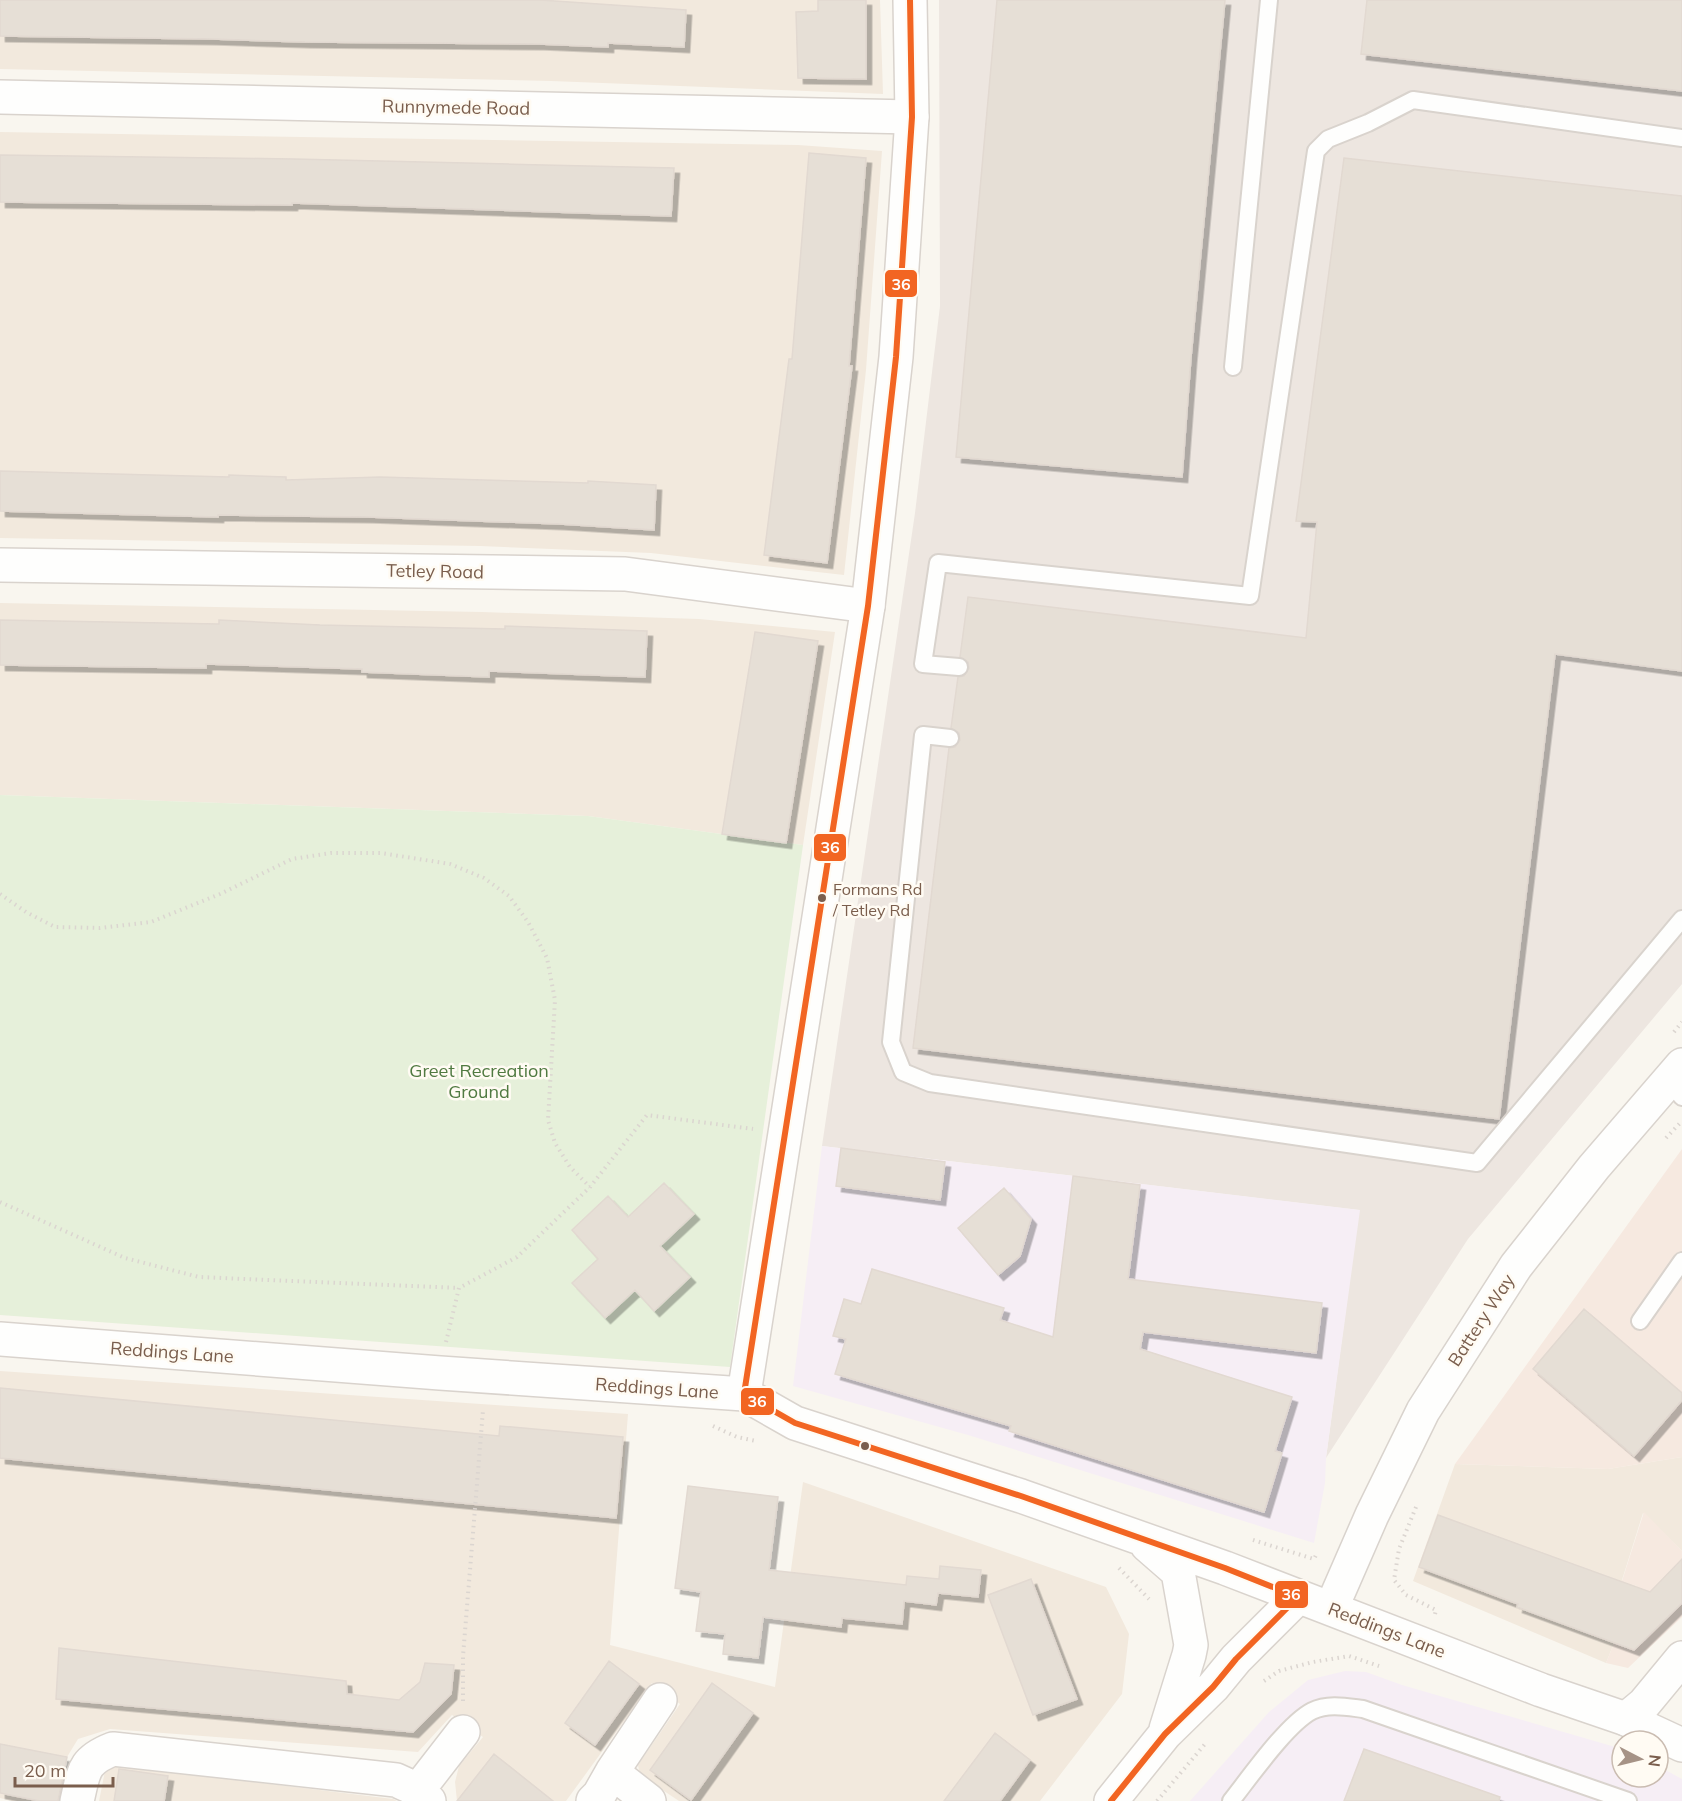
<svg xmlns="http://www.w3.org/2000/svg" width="1682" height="1801" viewBox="0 0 1682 1801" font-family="Mulish,sans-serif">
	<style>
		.residential { fill: #f2e9dd }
		.commercial { fill: #f6e9e0 }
		.industrial { fill: #ede6e0 }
		.education { fill: #f6eef5 }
		.green { fill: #e6f0da }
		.building { fill: #e6dfd6; stroke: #e2d9d1; stroke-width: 1.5; filter: url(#shadow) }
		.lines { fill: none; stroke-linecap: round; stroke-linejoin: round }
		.service-casing { stroke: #d9d3cd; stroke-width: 20 }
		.minor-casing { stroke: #d9d3cd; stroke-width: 36 }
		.tertiary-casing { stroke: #d9d3cd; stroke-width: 36 }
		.path { stroke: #dbd5d0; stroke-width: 4; stroke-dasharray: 1.5 4.5; stroke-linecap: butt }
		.service { stroke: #fefefd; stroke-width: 16 }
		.minor { stroke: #fefefd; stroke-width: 33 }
		.tertiary { stroke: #fefefd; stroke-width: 33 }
		.bus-1-casing { stroke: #fffbf3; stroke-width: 10 }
		.bus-1 { stroke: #f26522; stroke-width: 6 }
		.bus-dot { fill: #7a5e4d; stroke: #fffbf3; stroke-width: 2 }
		.labels { text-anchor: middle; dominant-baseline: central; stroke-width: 5; stroke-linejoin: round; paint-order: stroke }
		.bus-label { font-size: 16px; fill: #7a5e4d; stroke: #fffbf3; text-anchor: start }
		.street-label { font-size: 18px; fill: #7a5e4d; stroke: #fffbf3 }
		.park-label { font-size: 18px; fill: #507a41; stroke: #fffbf3 }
		.line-badge { stroke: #fffbf3; stroke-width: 2 }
		.badge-label { font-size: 16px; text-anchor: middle; font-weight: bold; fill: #fff }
	</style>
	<defs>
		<filter id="shadow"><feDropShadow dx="5.5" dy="5.5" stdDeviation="0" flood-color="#0004"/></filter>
	</defs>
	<rect width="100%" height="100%" fill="#f9f6ef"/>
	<!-- residential -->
	<path class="residential" d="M 0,0 L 880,0 L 883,94 L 551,81 L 0,69 Z
		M 0,132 L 798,145 L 882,151 L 866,370 L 844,575 L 651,553 L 480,546 L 0,538 Z
		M 0,603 L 482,612 L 699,619 L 835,632 L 803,845 L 588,816 L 0,795 Z
		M 0,1371 L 628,1414 L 610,1645 L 775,1687 L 803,1482 L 1106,1587 L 1129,1634 L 1122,1694 L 1040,1801 L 679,1801 L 640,1775 L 638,1765 L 680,1704 L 652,1683 L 566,1801 L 457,1801 L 455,1782 L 459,1766 L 483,1737 L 452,1715 L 418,1752 L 110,1729 L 78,1739 L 67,1757 L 58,1801 L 12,1801 L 0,1798 Z
		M 1682,1457 L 1682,1551 L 1643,1513 L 1622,1580 L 1637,1586 L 1606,1663 L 1413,1581 L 1455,1464 L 1608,1469 Z
		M 115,1765 L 393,1799 L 397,1801 L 99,1801 L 105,1771 Z"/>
	<!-- commercial -->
	<path class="commercial" d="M 1682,1149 L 1682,1457 L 1608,1469 L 1455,1464 Z
		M 1644,1512 L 1682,1551 L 1682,1617 L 1628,1668 L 1606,1663 L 1637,1586 L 1622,1581 Z"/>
	<!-- industrial -->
	<path class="industrial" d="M 939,0 L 1682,0 L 1682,984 L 1468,1239 L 1326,1458 L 1359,1210 L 822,1146 L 915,513 L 940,306 Z"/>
	<!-- education -->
	<path class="education" d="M 822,1146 L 1360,1210 L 1326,1458 L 1325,1483 L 1314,1543 L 968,1435 L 793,1386 Z
		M 1345,1671 L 1366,1672 L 1402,1685 L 1622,1749 L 1622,1777 L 1658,1777 L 1658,1766 L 1682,1779 L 1682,1801 L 1190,1801 L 1269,1712 L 1308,1680 Z"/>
	<!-- green -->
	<path class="green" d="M 0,795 L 588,816 L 803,845 L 730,1367 L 0,1315 Z"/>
	<!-- building -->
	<path class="building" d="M 0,0 L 540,0 L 686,10 L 684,47 L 608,43 L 608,47 L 539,44 L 305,42 L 212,39 L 0,36 Z
		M 818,0 L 866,0 L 866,79 L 798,78 L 796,12 L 818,11 Z
		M 997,0 L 1225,0 L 1191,357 L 1182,477 L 956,457 Z
		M 1367,0 L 1682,0 L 1682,91 L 1361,54 Z
		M 809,153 L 866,158 L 849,366 L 852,366 L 827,563 L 764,555 L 789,359 L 792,359 Z
		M 0,155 L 294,159 L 674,168 L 671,216 L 292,203 L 292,205 L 0,202 Z
		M 1344,158 L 1682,196 L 1682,671 L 1555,654 L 1499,1119 L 913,1048 L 949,748 L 955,747 L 960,740 L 959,733 L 951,728 L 958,677 L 964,676 L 969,668 L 968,662 L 960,657 L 968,597 L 1306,638 L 1317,522 L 1296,521 Z
		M 0,471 L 229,477 L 229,475 L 286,477 L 286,480 L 380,477 L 588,483 L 588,481 L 656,485 L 654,530 L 560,524 L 368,517 L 218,515 L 218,517 L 0,511 Z
		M 0,620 L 219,624 L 219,620 L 320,625 L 505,629 L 505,626 L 647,631 L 645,677 L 489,671 L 489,677 L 362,672 L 362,669 L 206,664 L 206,668 L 0,665 Z
		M 755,632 L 818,641 L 786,843 L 722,834 Z
		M 841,1148 L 945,1162 L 940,1200 L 836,1186 Z
		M 1073,1176 L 1140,1185 L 1128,1279 L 1322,1303 L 1316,1353 L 1143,1332 L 1140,1349 L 1292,1397 L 1275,1451 L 1282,1453 L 1264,1512 L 1009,1431 L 1011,1426 L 835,1374 L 846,1339 L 833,1336 L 844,1299 L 861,1304 L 872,1269 L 1004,1308 L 1000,1320 L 1053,1337 Z
		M 664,1183 L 694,1214 L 660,1246 L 690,1277 L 654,1311 L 635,1290 L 605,1318 L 572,1283 L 598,1259 L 572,1230 L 608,1196 L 628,1217 Z
		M 1004,1188 L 1031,1219 L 1020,1256 L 998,1275 L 958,1228 Z
		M 1584,1309 L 1682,1393 L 1682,1400 L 1634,1456 L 1533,1369 Z
		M 0,1388 L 499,1436 L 500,1426 L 623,1437 L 616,1518 L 0,1458 Z
		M 688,1486 L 778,1497 L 769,1570 L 906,1585 L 907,1576 L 939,1579 L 940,1566 L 981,1570 L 978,1597 L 938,1593 L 936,1605 L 904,1601 L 902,1624 L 842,1618 L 841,1627 L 763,1617 L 758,1658 L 723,1654 L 725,1634 L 696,1631 L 701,1592 L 675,1588 Z
		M 1438,1515 L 1650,1592 L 1682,1559 L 1682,1603 L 1634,1650 L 1517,1607 L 1518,1604 L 1419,1567 Z
		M 1031,1579 L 1077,1699 L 1033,1715 L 988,1595 Z
		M 59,1648 L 346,1681 L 347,1694 L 399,1700 L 420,1682 L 425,1663 L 454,1665 L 451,1694 L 413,1732 L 56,1699 Z
		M 609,1661 L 639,1684 L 595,1745 L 565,1723 Z
		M 712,1683 L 753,1713 L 691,1800 L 650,1770 Z
		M 995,1733 L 1030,1760 L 1000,1801 L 944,1801 Z
		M 0,1744 L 67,1757 L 58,1801 L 40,1801 L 0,1793 Z
		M 1364,1749 L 1500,1797 L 1499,1801 L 1344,1801 Z
		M 494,1754 L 553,1801 L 457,1801 Z
		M 119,1769 L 168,1776 L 164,1801 L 114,1801 Z"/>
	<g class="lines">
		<!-- service casing -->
		<g class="service-casing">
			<path id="service" d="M 1233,367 L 1269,0
				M 959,667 L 923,664 L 938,563 L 1250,596 L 1316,151 L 1328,139 L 1368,123 L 1413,100 L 1682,138
				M 950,738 L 923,735 L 891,1042 L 903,1072 L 930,1083 L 1477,1163 L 1682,919
				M 1668,1081 L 1682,1097
				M 1640,1321 L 1682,1261
				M 1231,1801 C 1250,1777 1287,1724 1312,1711 C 1328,1703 1347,1707 1363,1709 L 1628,1801"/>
		</g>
		<!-- minor casing -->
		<g class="minor-casing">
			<path id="minor" d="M 0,97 L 912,117
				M 0,565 L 625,574 L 868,606
				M 1626,1719 L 1644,1704 L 1682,1658
				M 612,1772 L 649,1801
				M 418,1790 L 463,1732
				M 77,1801 C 84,1772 82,1761 113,1749 L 396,1780 L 418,1790 L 429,1801
				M 593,1801 L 599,1795 L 612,1772 L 660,1700"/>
		</g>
		<!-- tertiary casing -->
		<g class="tertiary-casing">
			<path id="tertiary" d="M 0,1339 L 440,1373 L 744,1394 L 795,1423 L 1021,1496 L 1225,1568 L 1541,1690 L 1626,1719 L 1682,1745
				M 744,1394 L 868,606 L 896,357 L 912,117 L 910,0
				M 1147,1545 L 1178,1572 L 1191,1645 L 1189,1655 L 1166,1729
				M 1331,1609 L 1372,1515 L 1423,1411 L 1516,1266 L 1594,1167 L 1682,1065
				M 1111,1801 L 1165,1734 L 1213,1687 L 1236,1659 L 1298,1597"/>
		</g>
		<!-- path -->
		<path class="path" d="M 0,894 L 26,912 L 55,927 L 100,928 L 151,922 L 220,894 L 292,859 L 331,853 L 381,853 L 450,864 L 484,878 L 509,896 L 528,922 L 547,958 L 555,1000 L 548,1120 L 555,1143 L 570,1167 L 590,1187
			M 1674,1032 L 1682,1022
			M 1666,1138 L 1681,1122
			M 0,1202 L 125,1258 L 199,1277 L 459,1288
			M 446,1342 L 459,1288 L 517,1257 L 590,1187 L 647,1115 L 753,1129
			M 713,1426 L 737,1437 L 756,1441
			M 1416,1507 L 1399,1549 L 1394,1580 L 1406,1595 L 1436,1610 L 1435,1614
			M 1253,1540 L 1314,1559 L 1316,1555
			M 1119,1568 L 1149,1599
			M 1264,1681 L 1279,1671 L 1313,1662 L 1349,1656 L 1379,1666
			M 463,1701 L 463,1656 L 483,1410
			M 1157,1801 L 1205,1744"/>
		<!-- service -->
		<use href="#service" class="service"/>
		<!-- minor -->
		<use href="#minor" class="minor"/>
		<!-- tertiary -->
		<use href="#tertiary" class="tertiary"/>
		<!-- bus-1 casing -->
		<g class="bus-1-casing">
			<path id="bus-1" d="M 910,0 L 912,117 L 896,357 L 868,606 L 744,1394 L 795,1423 L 1021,1496 L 1225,1568 L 1298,1597 L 1236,1659 L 1213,1687 L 1165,1734 L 1111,1801"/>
		</g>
		<!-- bus-1 -->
		<use href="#bus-1" class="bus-1"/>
	</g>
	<!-- markers -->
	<g class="bus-dot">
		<circle cx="822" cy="898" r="5"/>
		<circle cx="865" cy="1446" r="5"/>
	</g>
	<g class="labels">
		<!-- bus labels -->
		<g class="bus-label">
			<text x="833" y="889">Formans Rd<tspan x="833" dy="21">/ Tetley Rd</tspan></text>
		</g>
		<!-- street labels -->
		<g class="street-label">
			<text transform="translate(456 107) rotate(1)">Runnymede Road</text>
			<text transform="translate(435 571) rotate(1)">Tetley Road</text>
			<text transform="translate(1481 1320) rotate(-57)">Battery Way</text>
			<text transform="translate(172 1352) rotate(4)">Reddings Lane</text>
			<text transform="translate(657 1388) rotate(4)">Reddings Lane</text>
			<text transform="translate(1387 1630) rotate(21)">Reddings Lane</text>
		</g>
		<!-- park labels -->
		<g class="park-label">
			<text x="479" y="1070">Greet Recreation<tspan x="479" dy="21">Ground</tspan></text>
		</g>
	</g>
	<g class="line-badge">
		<rect x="884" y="269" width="34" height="29" rx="6" fill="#f26522"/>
		<rect x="813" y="833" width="34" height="29" rx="6" fill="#f26522"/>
		<rect x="740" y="1387" width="35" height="29" rx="6" fill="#f26522"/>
		<rect x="1274" y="1580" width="35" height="29" rx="6" fill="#f26522"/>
	</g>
	<g class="badge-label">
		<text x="901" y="290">36</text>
		<text x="830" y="853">36</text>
		<text x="757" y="1407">36</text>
		<text x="1291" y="1600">36</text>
	</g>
	<!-- north arrow -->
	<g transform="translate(1640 1759) rotate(97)"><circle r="28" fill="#fffbf3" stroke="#cabcb1" stroke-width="1.5"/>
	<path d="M0-4.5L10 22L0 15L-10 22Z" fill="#a69386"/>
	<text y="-9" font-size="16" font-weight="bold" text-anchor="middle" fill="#7a5e4d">N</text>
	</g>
	<!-- scale -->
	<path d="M15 1777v9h98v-9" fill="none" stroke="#7a5e4d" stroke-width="3"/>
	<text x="24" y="1777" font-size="18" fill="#7a5e4d" stroke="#fffbf3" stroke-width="4.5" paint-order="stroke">20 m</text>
</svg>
